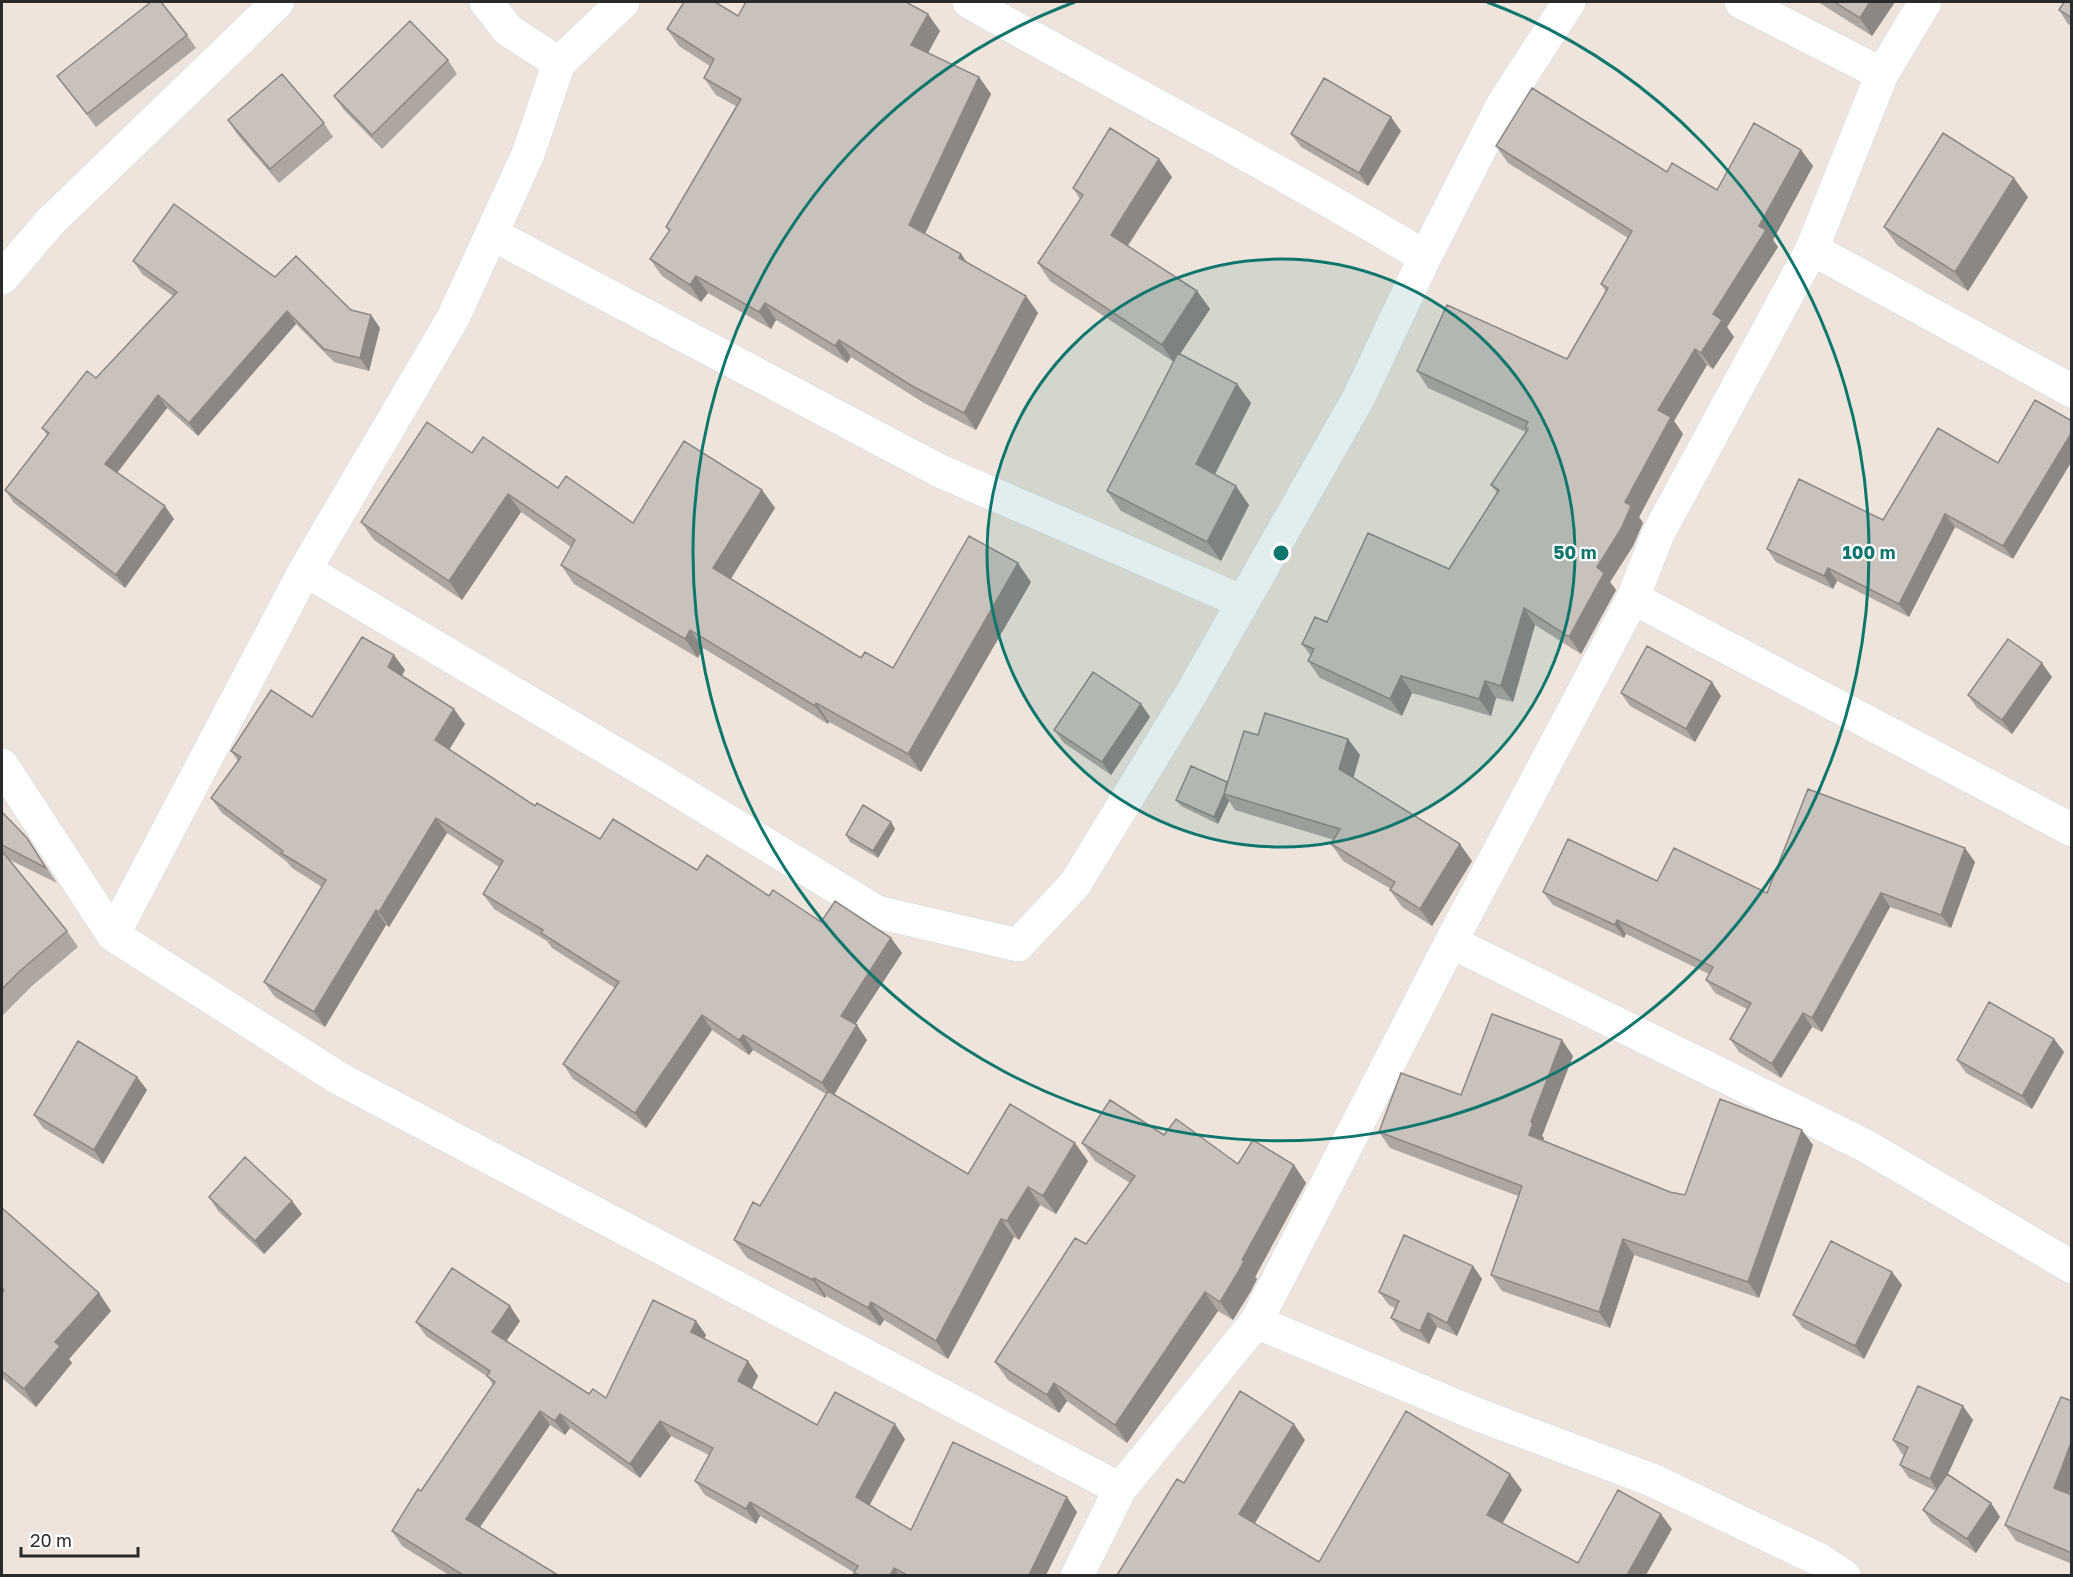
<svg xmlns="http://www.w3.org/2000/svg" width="2073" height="1577" viewBox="0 0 2073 1577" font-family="'Golos Text',sans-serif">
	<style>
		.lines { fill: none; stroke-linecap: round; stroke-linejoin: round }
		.minor-casing { stroke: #d0d6e5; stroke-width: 34 }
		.minor { stroke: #fff; stroke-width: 33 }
		.wall { fill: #ada6a1 }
		.shaded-wall { fill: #8d8783 }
		.building { fill: #c9c1bb; stroke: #8d8783; stroke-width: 1.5 }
		.ring { fill: none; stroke: #0f766e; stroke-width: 3 }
		.centre { fill: #0f766e; stroke: #fff; stroke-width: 3 }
		.ring-label { font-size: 18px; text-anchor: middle; font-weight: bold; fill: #0f766e; stroke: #fff; stroke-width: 4.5; stroke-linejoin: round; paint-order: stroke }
	</style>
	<rect width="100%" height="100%" fill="#eee4db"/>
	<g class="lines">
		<!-- minor casing -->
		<g class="minor-casing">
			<path id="minor" d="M 486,2 L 508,30 L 559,63
				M 969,2 C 1120,88 1276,167 1425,257
				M 1741,2 L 1882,74
				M 492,234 L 940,471 L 1243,602
				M 1812,249 L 2072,391
				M 2,278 L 50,222 L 278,2
				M 305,570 L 659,779 L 877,912 L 1018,945 L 1075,884 L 1191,694 L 1359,397 L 1425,257 L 1503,104 L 1569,2
				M 1633,598 L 2072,830
				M 2,765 L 113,935 L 340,1079 L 1120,1489
				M 113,935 L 305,570 L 453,318 L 528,154 L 559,63 L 623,2
				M 1451,942 L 1864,1145 L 2072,1267
				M 1256,1322 L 1476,1414 L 1652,1480 L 1820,1560 L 1844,1576
				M 1077,1576 L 1120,1489 L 1256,1322 L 1451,942 L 1633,598 L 1658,534 L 1812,249 L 1882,74 L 1925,2"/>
		</g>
		<!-- minor -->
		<use href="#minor" class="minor"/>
	</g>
	<!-- wall -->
	<path class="wall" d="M 1818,2 L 1895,2 L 1872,36 Z
		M 2072,2 L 2072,26 L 2068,24 L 2059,10 Z
		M 738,16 L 940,31 L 928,53 L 979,77 L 991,94 L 925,234 L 961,254 L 967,263 L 1026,296 L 1038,313 L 976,430 L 924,403 L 851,357 L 847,363 L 776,320 L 771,329 L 708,293 L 701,302 L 662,276 L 650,259 L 669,231 L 666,227 L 736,106 L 716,95 L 704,78 L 710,66 L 679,46 L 667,29 Z
		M 187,35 L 196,48 L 96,127 L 57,76 Z
		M 448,60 L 457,74 L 382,149 L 344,110 L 334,96 Z
		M 228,120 L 324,123 L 333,137 L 279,183 L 237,134 Z
		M 1401,131 L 1368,186 L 1301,147 L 1291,134 Z
		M 1496,146 L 1667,172 L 1717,190 L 1801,150 L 1813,166 L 1773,240 L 1778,247 L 1727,327 L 1734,337 L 1713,369 L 1707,365 L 1674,421 L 1683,434 L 1639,517 L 1643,523 L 1633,546 L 1610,582 L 1616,590 L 1581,654 L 1535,625 L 1513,702 L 1496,698 L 1491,716 L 1412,693 L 1402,716 L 1320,678 L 1308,661 L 1311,656 L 1302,644 L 1327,622 L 1449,569 L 1497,493 L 1491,485 L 1526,432 L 1428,388 L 1417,371 L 1567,359 L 1606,292 L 1601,284 L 1628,238 L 1508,163 Z
		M 1159,159 L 1172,177 L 1128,246 L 1197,291 L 1210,309 L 1180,354 L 1237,384 L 1251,403 L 1215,474 L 1249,505 L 1221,561 L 1121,511 L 1107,491 L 1174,362 L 1050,281 L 1038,263 L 1080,199 L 1073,188 Z
		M 2028,197 L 1968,291 L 1898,246 L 1884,227 Z
		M 133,261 L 275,277 L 351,310 L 371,315 L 380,328 L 369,371 L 334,362 L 296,324 L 198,436 L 167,408 L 117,472 L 174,519 L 125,588 L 14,503 L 5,490 L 47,435 L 42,428 L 96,378 L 173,296 L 142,274 Z
		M 1938,428 L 2013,559 L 1955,527 L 1909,617 L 1837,581 L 1833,589 L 1776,562 L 1767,549 L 1883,520 Z
		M 472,453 L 558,488 L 633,523 L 762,490 L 775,508 L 731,579 L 861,658 L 893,668 L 1031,582 L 921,772 L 829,722 L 828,724 L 703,648 L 698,658 L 574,584 L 561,565 L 571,547 L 521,512 L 462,600 L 374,540 L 361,522 Z
		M 394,655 L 405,670 L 402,676 L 465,724 L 449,749 L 535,806 L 600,839 L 697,870 L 769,896 L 821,922 L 891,938 L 902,953 L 855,1024 L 867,1040 L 834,1095 L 968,1174 L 1088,1161 L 1056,1214 L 1040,1205 L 1019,1240 L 1014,1237 L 948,1359 L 884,1320 L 880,1326 L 826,1296 L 825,1298 L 747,1258 L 734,1240 L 760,1206 L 826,1094 L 753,1050 L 749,1055 L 712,1030 L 646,1128 L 573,1079 L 563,1064 L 615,988 L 552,948 L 547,941 L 494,909 L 483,894 L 499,867 L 447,833 L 389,927 L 386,925 L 325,1027 L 275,997 L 264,982 L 322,887 L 292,868 L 286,861 L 222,813 L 211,798 L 238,761 L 231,751 L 312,717 Z
		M 2052,677 L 2012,734 L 1977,708 L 1968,695 Z
		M 1621,693 L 1721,696 L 1695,742 L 1630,706 Z
		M 1141,704 L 1150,717 L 1111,775 L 1064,743 L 1054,730 Z
		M 1258,735 L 1348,739 L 1360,755 L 1353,778 L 1472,861 L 1432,926 L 1402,907 L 1390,890 L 1391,889 L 1343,861 L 1331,844 L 1334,840 L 1235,810 L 1229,801 L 1218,824 L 1181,806 L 1176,800 L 1227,782 Z
		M 2,812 L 27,838 L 57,883 L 8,859 L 67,931 L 78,947 L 32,986 L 2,1016 Z
		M 891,822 L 895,829 L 878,858 L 850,842 L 846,835 Z
		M 1975,862 L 1951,928 L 1890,907 L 1822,1032 L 1812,1027 L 1781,1078 L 1739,1052 L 1730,1039 L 1747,1009 L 1715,993 L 1706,980 L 1709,974 L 1626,934 L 1624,938 L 1553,905 L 1543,892 L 1657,881 L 1767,893 Z
		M 2054,1039 L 2064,1052 L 2032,1109 L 1966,1073 L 1957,1060 Z
		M 1573,1056 L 1542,1136 L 1544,1138 L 1543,1141 L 1670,1192 L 1685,1195 L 1813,1145 L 1759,1298 L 1634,1255 L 1610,1328 L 1502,1291 L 1491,1275 L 1518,1196 L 1390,1148 L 1379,1132 L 1461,1095 Z
		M 137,1077 L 147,1090 L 103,1164 L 43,1128 L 34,1115 Z
		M 1164,1135 L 1238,1164 L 1294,1165 L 1306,1183 L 1255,1277 L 1257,1279 L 1251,1291 L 1233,1320 L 1218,1311 L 1127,1443 L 1067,1401 L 1059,1413 L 1008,1380 L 995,1362 L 1086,1244 L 1130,1183 L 1095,1161 L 1082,1143 Z
		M 209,1197 L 292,1201 L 302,1214 L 264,1254 L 218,1211 Z
		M 2,1208 L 111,1311 L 69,1359 L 72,1363 L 36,1407 L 2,1378 Z
		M 1473,1266 L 1482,1279 L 1457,1336 L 1437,1327 L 1429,1344 L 1401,1331 L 1391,1318 L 1395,1308 L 1389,1305 L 1379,1292 Z
		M 1892,1272 L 1902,1285 L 1864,1359 L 1803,1328 L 1793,1315 Z
		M 520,1321 L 506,1341 L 589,1394 L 606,1398 L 696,1321 L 706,1335 L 704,1339 L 748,1361 L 758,1376 L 752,1389 L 817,1425 L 905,1439 L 870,1505 L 911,1530 L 1077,1512 L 1046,1575 L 856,1575 L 855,1573 L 760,1516 L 756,1524 L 705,1495 L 695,1481 L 709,1455 L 671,1436 L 640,1478 L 570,1428 L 565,1435 L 550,1425 L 480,1527 L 558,1575 L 449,1575 L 402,1546 L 392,1531 L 421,1491 L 493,1385 L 488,1377 L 426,1336 L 416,1322 Z
		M 2072,1401 L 2072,1486 L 2069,1494 L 2072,1495 L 2072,1564 L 2016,1541 L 2005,1525 Z
		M 1973,1420 L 1948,1474 L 1991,1503 L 2000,1517 L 1976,1553 L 1932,1523 L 1923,1510 L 1936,1491 L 1909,1478 L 1900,1465 L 1904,1455 L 1902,1454 L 1893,1440 Z"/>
	<!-- shaded-wall -->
	<path class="shaded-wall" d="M 1870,2 L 1895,2 L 1872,36 L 1860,18 Z
		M 928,14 L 940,31 L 923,62 L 911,45 Z
		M 979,77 L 991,94 L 921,242 L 909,225 Z
		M 1391,117 L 1401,131 L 1368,186 L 1359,173 Z
		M 1801,150 L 1813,166 L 1773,240 L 1778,247 L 1727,327 L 1734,337 L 1713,369 L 1701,353 L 1713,314 L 1759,226 Z
		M 1159,159 L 1172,177 L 1123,252 L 1111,235 Z
		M 2014,178 L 2028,197 L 1968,291 L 1955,272 Z
		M 961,254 L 973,271 L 959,258 Z
		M 696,276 L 708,293 L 701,302 L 690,285 Z
		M 1197,291 L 1210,309 L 1174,363 L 1162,345 Z
		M 1026,296 L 1038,313 L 976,430 L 964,413 Z
		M 765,303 L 776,320 L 771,329 L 759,312 Z
		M 287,311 L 296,324 L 198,436 L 189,423 Z
		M 371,315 L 380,328 L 369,371 L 360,358 Z
		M 839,340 L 851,357 L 847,363 L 835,346 Z
		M 1695,349 L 1707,365 L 1674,421 L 1683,434 L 1639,517 L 1643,523 L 1633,546 L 1610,582 L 1616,590 L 1581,654 L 1569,637 L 1597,567 L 1625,502 L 1658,410 Z
		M 1237,384 L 1251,403 L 1210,484 L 1196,464 Z
		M 158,395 L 167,408 L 114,477 L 105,464 Z
		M 2072,432 L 2072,461 L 2013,559 L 2003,546 Z
		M 1236,486 L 1249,505 L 1221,561 L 1207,542 Z
		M 762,490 L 775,508 L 726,586 L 713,568 Z
		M 508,494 L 521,512 L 462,600 L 449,581 Z
		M 165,506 L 174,519 L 125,588 L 116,575 Z
		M 1945,514 L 1955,527 L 1909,617 L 1899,604 Z
		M 1018,563 L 1031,582 L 921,772 L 908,754 Z
		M 1828,568 L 1837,581 L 1833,589 L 1824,576 Z
		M 1524,608 L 1535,625 L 1513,702 L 1501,686 Z
		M 690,630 L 703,648 L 698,658 L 685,639 Z
		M 394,655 L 405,670 L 398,682 L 388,667 Z
		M 2042,663 L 2052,677 L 2012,734 L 2002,720 Z
		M 1401,676 L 1412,693 L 1402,716 L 1390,699 Z
		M 1485,681 L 1496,698 L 1491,716 L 1479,699 Z
		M 1712,682 L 1721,696 L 1695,742 L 1686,729 Z
		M 816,703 L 829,722 L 828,724 L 815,706 Z
		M 1141,704 L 1150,717 L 1111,775 L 1102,762 Z
		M 454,709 L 465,724 L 446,755 L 435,740 Z
		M 1348,739 L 1360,755 L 1351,786 L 1339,769 Z
		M 1224,794 L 1229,801 L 1218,824 L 1214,817 Z
		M 436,818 L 447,833 L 389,927 L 379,912 Z
		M 891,822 L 895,829 L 878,858 L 873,851 Z
		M 1460,844 L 1472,861 L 1432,926 L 1420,909 Z
		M 1965,848 L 1975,862 L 1951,928 L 1941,915 Z
		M 1881,893 L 1890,907 L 1822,1032 L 1812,1018 Z
		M 376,910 L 386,925 L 325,1027 L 314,1012 Z
		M 1617,920 L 1626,934 L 1624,938 L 1615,925 Z
		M 891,938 L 902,953 L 851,1031 L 841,1016 Z
		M 1803,1013 L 1812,1027 L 1781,1078 L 1772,1064 Z
		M 702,1015 L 712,1030 L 646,1128 L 635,1113 Z
		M 857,1025 L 867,1040 L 832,1098 L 822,1083 Z
		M 743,1035 L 753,1050 L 749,1055 L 739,1040 Z
		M 2054,1039 L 2064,1052 L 2032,1109 L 2022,1096 Z
		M 1562,1040 L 1573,1056 L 1542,1136 L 1544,1138 L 1540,1151 L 1529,1135 L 1531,1122 Z
		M 137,1077 L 147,1090 L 103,1164 L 94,1150 Z
		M 1802,1130 L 1813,1145 L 1759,1298 L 1748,1282 Z
		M 1075,1143 L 1088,1161 L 1056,1214 L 1043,1196 Z
		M 1294,1165 L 1306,1183 L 1255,1277 L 1257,1279 L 1251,1291 L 1233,1320 L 1220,1302 L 1242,1260 Z
		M 1028,1187 L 1040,1205 L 1019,1240 L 1007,1221 Z
		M 292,1201 L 302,1214 L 264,1254 L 255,1241 Z
		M 1001,1219 L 1014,1237 L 948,1359 L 936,1341 Z
		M 1623,1239 L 1634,1255 L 1610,1328 L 1599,1312 Z
		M 1473,1266 L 1482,1279 L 1457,1336 L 1447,1323 Z
		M 1892,1272 L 1902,1285 L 1864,1359 L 1855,1346 Z
		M 814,1278 L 826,1296 L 825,1298 L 813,1280 Z
		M 1205,1292 L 1218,1311 L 1127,1443 L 1115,1425 Z
		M 99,1293 L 111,1311 L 69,1359 L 72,1363 L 36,1407 L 24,1389 L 55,1342 Z
		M 871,1302 L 884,1320 L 880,1326 L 868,1308 Z
		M 510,1306 L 520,1321 L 503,1346 L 492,1332 Z
		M 1428,1313 L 1437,1327 L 1429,1344 L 1420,1331 Z
		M 696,1321 L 706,1335 L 701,1346 L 691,1332 Z
		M 748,1361 L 758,1376 L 748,1396 L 738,1381 Z
		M 1054,1383 L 1067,1401 L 1059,1413 L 1047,1395 Z
		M 1963,1406 L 1973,1420 L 1939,1493 L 1930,1479 Z
		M 540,1411 L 550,1425 L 476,1533 L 466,1519 Z
		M 560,1414 L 570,1428 L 565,1435 L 555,1421 Z
		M 660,1421 L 671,1436 L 640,1478 L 630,1464 Z
		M 895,1424 L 905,1439 L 866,1511 L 856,1497 Z
		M 1294,1424 L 1305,1440 L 1251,1530 L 1239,1514 Z
		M 2072,1440 L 2072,1486 L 2065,1504 L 2054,1488 Z
		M 1510,1474 L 1522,1490 L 1498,1531 L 1487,1515 Z
		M 1067,1497 L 1077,1512 L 1046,1575 L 1029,1575 Z
		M 750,1502 L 760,1516 L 756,1524 L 746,1509 Z
		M 1991,1503 L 2000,1517 L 1976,1553 L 1967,1539 Z
		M 1661,1514 L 1672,1529 L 1646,1575 L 1627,1575 Z
		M 894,1568 L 899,1575 L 890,1575 Z"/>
	<!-- building -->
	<path class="building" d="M 151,2 L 161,2 L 187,35 L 87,114 L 57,76 Z
		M 684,2 L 715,2 L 738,16 L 746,2 L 906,2 L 928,14 L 911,45 L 979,77 L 909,225 L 961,254 L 959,258 L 1026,296 L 964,413 L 912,386 L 839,340 L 835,346 L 765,303 L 759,312 L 696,276 L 690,285 L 650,259 L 670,230 L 666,227 L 741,99 L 704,78 L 714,59 L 667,29 Z
		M 1834,2 L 1870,2 L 1860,18 Z
		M 2064,2 L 2072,2 L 2072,18 L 2059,10 Z
		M 410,21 L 448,60 L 372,135 L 334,96 Z
		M 282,74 L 324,123 L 270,169 L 228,120 Z
		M 1324,78 L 1391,117 L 1359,173 L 1291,134 Z
		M 1532,88 L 1667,172 L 1672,163 L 1717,190 L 1754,123 L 1801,150 L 1759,226 L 1766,230 L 1713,314 L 1722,320 L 1701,353 L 1695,349 L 1658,410 L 1671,417 L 1625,502 L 1631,506 L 1621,529 L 1597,567 L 1604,573 L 1569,637 L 1524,608 L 1501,686 L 1485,681 L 1479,699 L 1401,676 L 1390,699 L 1308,661 L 1314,649 L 1302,644 L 1315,617 L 1327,622 L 1368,533 L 1449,569 L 1499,490 L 1491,485 L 1528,429 L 1525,427 L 1528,422 L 1417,371 L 1447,305 L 1567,359 L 1608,288 L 1601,284 L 1632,231 L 1496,146 Z
		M 1110,128 L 1159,159 L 1111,235 L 1197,291 L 1162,345 L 1038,263 L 1083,195 L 1073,188 Z
		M 1943,133 L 2014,178 L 1955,272 L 1884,227 Z
		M 174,204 L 275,277 L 296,256 L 351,310 L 371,315 L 360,358 L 324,349 L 287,311 L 189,423 L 158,395 L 105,464 L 165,506 L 116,575 L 5,490 L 49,433 L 42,428 L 87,371 L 96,378 L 177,292 L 133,261 Z
		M 1178,353 L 1237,384 L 1196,464 L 1236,486 L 1207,542 L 1107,491 Z
		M 2035,400 L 2072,421 L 2072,432 L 2003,546 L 1945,514 L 1899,604 L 1828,568 L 1824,576 L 1767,549 L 1799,479 L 1883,520 L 1938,428 L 1998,463 Z
		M 427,422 L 472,453 L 483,437 L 558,488 L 566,476 L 633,523 L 684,441 L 762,490 L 713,568 L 861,658 L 865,652 L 893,668 L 969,536 L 1018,563 L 908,754 L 816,703 L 815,706 L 690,630 L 685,639 L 561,565 L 575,540 L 508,494 L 449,581 L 361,522 Z
		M 362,637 L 394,655 L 388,667 L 454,709 L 435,740 L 535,806 L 537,803 L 600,839 L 613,819 L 697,870 L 707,855 L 769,896 L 773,890 L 821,922 L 835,901 L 891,938 L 841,1016 L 857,1025 L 822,1083 L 743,1035 L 739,1040 L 702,1015 L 635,1113 L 563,1064 L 619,982 L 541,933 L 543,930 L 483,894 L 503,861 L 436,818 L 379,912 L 376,910 L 314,1012 L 264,982 L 326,880 L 281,853 L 283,851 L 211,798 L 241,757 L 231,751 L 271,690 L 312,717 Z
		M 2008,639 L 2042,663 L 2002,720 L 1968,695 Z
		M 1647,646 L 1712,682 L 1686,729 L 1621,693 Z
		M 1093,672 L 1141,704 L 1102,762 L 1054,730 Z
		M 1265,713 L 1348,739 L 1339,769 L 1460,844 L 1420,909 L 1390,890 L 1395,882 L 1331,844 L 1340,829 L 1224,794 L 1244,731 L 1258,735 Z
		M 1191,766 L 1227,782 L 1224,794 L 1214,817 L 1176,800 Z
		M 1808,789 L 1965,848 L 1941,915 L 1881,893 L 1812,1018 L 1803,1013 L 1772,1064 L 1730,1039 L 1751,1003 L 1706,980 L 1713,967 L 1617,920 L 1615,925 L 1543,892 L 1568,839 L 1657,881 L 1674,848 L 1767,893 Z
		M 863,805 L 891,822 L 873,851 L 846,835 Z
		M 2,812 L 27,838 L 46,868 L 2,845 Z
		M 2,851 L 67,931 L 21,970 L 2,989 Z
		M 1989,1002 L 2054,1039 L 2022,1096 L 1957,1060 Z
		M 1492,1014 L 1562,1040 L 1531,1122 L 1533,1123 L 1529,1135 L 1670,1192 L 1685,1195 L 1720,1099 L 1802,1130 L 1748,1282 L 1623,1239 L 1599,1312 L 1491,1275 L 1522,1186 L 1379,1132 L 1401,1073 L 1461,1095 Z
		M 78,1041 L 137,1077 L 94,1150 L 34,1115 Z
		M 828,1091 L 968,1174 L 1010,1104 L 1075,1143 L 1043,1196 L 1028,1187 L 1007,1221 L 1001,1219 L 936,1341 L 871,1302 L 868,1308 L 814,1278 L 813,1280 L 734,1240 L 753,1202 L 760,1206 Z
		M 1110,1100 L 1164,1135 L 1176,1119 L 1238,1164 L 1253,1140 L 1294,1165 L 1242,1260 L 1244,1261 L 1238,1272 L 1220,1302 L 1205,1292 L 1115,1425 L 1054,1383 L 1047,1395 L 995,1362 L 1075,1238 L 1086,1244 L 1135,1176 L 1082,1143 Z
		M 245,1157 L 292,1201 L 255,1241 L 209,1197 Z
		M 2,1208 L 99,1293 L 55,1342 L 60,1346 L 24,1389 L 2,1371 L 2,1293 L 4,1290 L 2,1288 Z
		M 1404,1235 L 1473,1266 L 1447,1323 L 1428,1313 L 1420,1331 L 1391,1318 L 1399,1301 L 1379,1292 Z
		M 1831,1241 L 1892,1272 L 1855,1346 L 1793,1315 Z
		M 452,1268 L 510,1306 L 492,1332 L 589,1394 L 593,1389 L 606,1398 L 653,1300 L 696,1321 L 691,1332 L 748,1361 L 738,1381 L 817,1425 L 835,1392 L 895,1424 L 856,1497 L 911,1530 L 953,1442 L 1067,1497 L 1029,1575 L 907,1575 L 894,1568 L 890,1575 L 860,1575 L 854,1573 L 858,1566 L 750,1502 L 746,1509 L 695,1481 L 713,1448 L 660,1421 L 630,1464 L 560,1414 L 555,1421 L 540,1411 L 466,1519 L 558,1575 L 463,1575 L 392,1531 L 418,1489 L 421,1491 L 495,1382 L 487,1376 L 490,1371 L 416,1322 Z
		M 1918,1386 L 1963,1406 L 1930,1479 L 1900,1465 L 1908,1447 L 1893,1440 Z
		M 1240,1391 L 1294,1424 L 1239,1514 L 1319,1562 L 1406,1411 L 1510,1474 L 1487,1515 L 1578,1563 L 1618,1490 L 1661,1514 L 1627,1575 L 1117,1575 L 1177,1479 L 1184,1483 Z
		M 2061,1397 L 2072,1401 L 2072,1440 L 2054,1488 L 2072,1495 L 2072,1553 L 2005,1525 Z
		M 1947,1474 L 1991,1503 L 1967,1539 L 1923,1510 Z"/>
	<!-- distance rings -->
	<circle cx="1281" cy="553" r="294" fill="#0f766e" fill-opacity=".12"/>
	<g class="ring">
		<circle cx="1281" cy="553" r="294"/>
		<path d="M1487 2A588 588 0 1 1 1075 2"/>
	</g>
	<circle cx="1281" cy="553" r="9" class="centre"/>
	<g class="ring-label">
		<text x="1575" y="559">50 m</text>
		<text x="1869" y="559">100 m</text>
	</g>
	<!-- border -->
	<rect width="2073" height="1577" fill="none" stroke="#2a2a2a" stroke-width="6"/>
	<!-- scale -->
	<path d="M21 1547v9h117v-9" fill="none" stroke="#2a2a2a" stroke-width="3"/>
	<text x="30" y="1547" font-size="18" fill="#2a2a2a" stroke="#ffffff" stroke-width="4.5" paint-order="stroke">20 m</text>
</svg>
